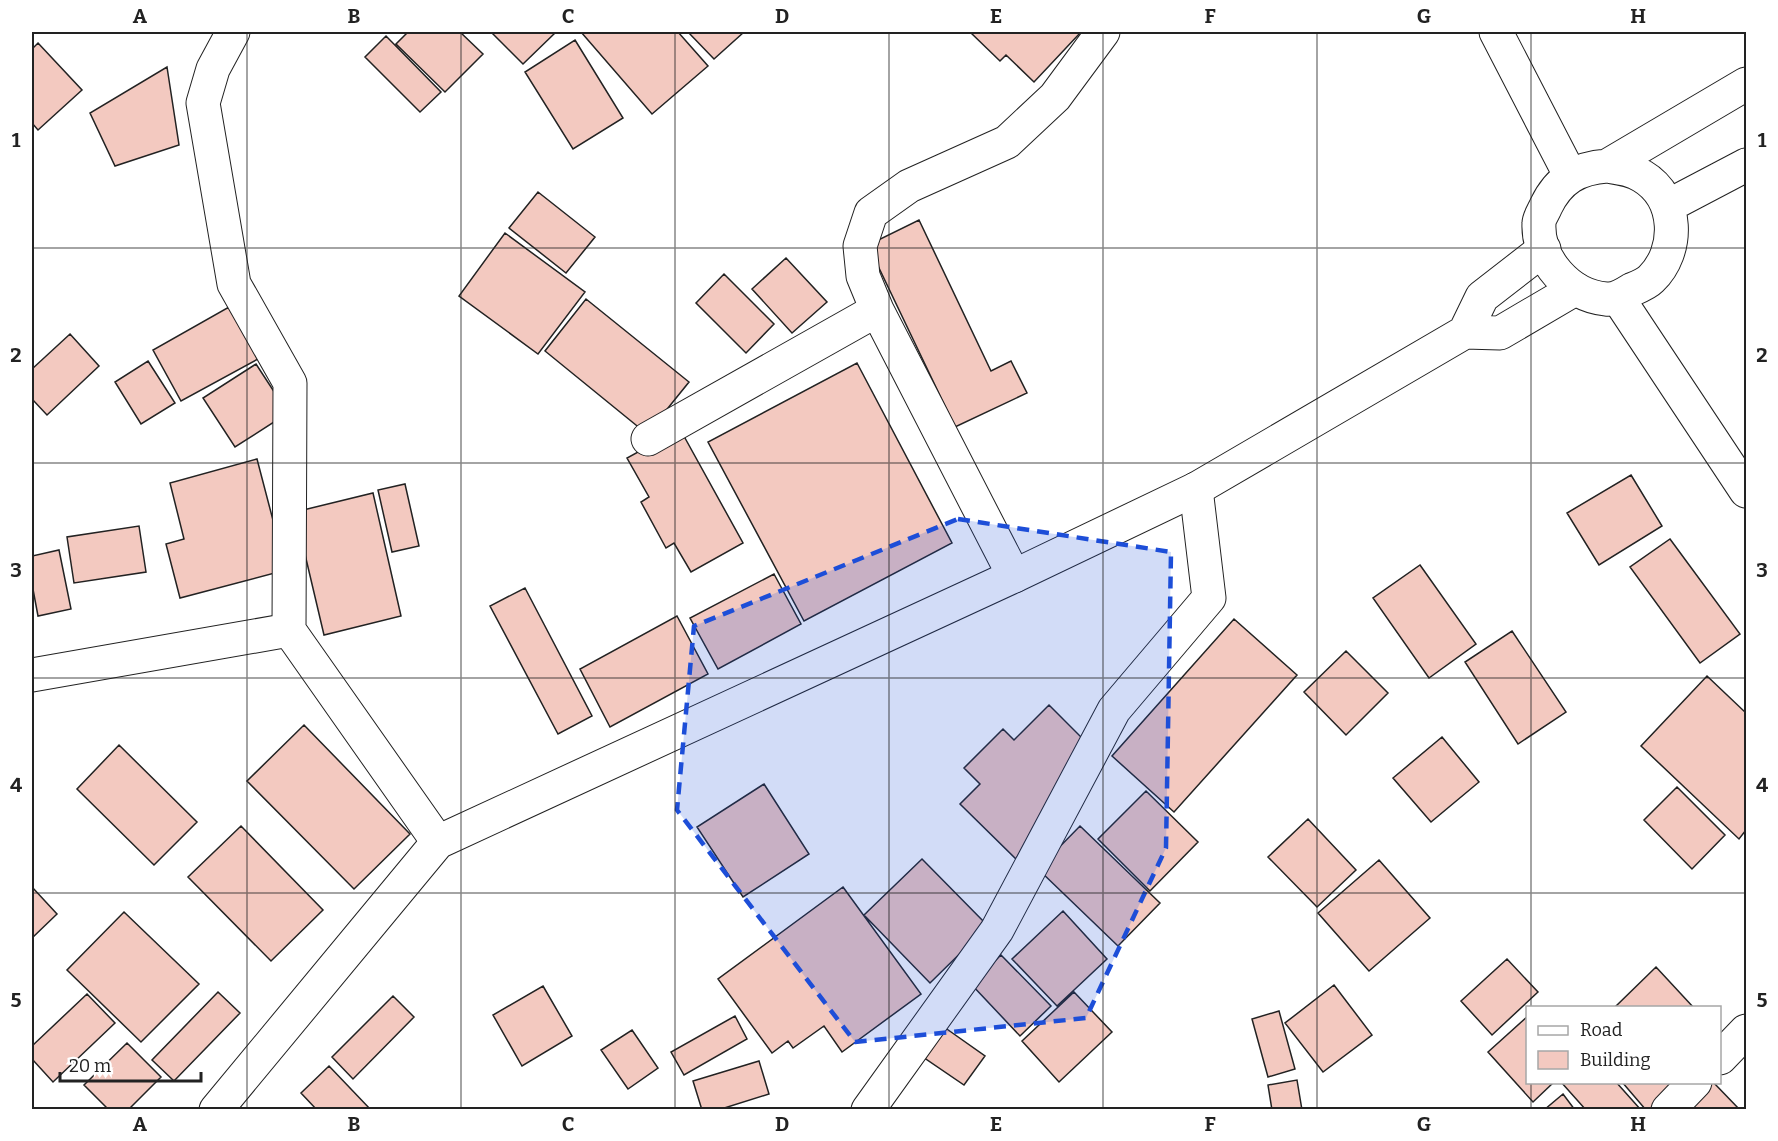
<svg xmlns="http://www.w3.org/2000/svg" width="1778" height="1141" viewBox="0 0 1778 1141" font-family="Bitter,serif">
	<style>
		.building { fill: #f3c9c0; stroke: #222; stroke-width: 1.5 }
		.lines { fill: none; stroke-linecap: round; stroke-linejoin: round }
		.minor-casing { stroke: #222; stroke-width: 35 }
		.secondary-casing { stroke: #222; stroke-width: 35 }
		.primary-casing { stroke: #222; stroke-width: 35 }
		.minor { stroke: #fff; stroke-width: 33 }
		.secondary { stroke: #fff; stroke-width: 33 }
		.primary { stroke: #fff; stroke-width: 33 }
		.marked { fill: #1d4ed8; fill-opacity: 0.2; stroke: #1d4ed8; stroke-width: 4.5; stroke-dasharray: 12 8; stroke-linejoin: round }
		.grid { fill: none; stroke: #222; stroke-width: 1.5; stroke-opacity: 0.55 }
		.neatline { fill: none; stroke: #222; stroke-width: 2 }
		.grid-label { font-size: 20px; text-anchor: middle; font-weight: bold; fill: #222 }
	</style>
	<rect width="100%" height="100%" fill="#fff"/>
	<!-- building -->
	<path class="building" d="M 408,32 L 460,32 L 483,54 L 445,92 L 396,44 Z
		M 491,32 L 556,32 L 523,64 Z
		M 581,32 L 678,32 L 708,66 L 652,114 Z
		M 688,32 L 744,32 L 714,59 Z
		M 970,32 L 1081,32 L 1034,82 L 1006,55 L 1000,61 Z
		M 386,36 L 441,92 L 420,112 L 365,57 Z
		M 575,40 L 623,118 L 573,149 L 525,72 Z
		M 38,43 L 82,90 L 38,130 L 32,123 L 32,49 Z
		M 167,67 L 179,145 L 115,166 L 90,113 Z
		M 538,192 L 595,237 L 566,273 L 509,228 Z
		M 919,220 L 991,371 L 1011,361 L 1027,393 L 955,427 L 868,245 Z
		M 505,233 L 585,292 L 538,354 L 459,296 Z
		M 786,258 L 827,302 L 792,333 L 752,289 Z
		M 724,274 L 774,324 L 746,353 L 696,303 Z
		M 586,299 L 689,382 L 647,434 L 545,351 Z
		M 229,307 L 258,359 L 181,401 L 153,350 Z
		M 70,334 L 99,366 L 47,415 L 32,399 L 32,369 Z
		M 148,361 L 175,403 L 141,424 L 115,382 Z
		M 857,363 L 952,543 L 804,621 L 708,442 Z
		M 256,364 L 288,413 L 235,447 L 203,398 Z
		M 680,429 L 743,543 L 691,572 L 674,543 L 666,548 L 641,502 L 649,497 L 627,458 Z
		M 257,459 L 286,570 L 180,598 L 166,544 L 184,539 L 170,483 Z
		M 1631,475 L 1662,526 L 1599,565 L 1567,513 Z
		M 405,484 L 419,546 L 392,552 L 378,490 Z
		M 373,493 L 401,616 L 324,635 L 295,512 Z
		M 139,526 L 146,572 L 74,583 L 67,537 Z
		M 1670,539 L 1740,634 L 1700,663 L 1630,567 Z
		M 59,550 L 71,609 L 38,616 L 32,584 L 32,556 Z
		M 1420,565 L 1476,644 L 1429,678 L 1373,598 Z
		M 774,574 L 801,624 L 718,669 L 690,618 Z
		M 525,588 L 592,716 L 558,734 L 490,606 Z
		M 677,616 L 708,674 L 610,727 L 580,669 Z
		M 1234,619 L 1297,675 L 1174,812 L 1112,756 Z
		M 1512,631 L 1566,712 L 1518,744 L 1465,662 Z
		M 1346,651 L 1388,693 L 1346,735 L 1304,692 Z
		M 1707,676 L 1746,713 L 1746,830 L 1739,839 L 1641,746 Z
		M 1049,705 L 1089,745 L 1016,859 L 960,804 L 980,784 L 964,768 L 1003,729 L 1014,740 Z
		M 304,725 L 410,834 L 354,889 L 247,781 Z
		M 1442,737 L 1479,782 L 1431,822 L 1393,778 Z
		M 119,745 L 197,822 L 154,865 L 77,789 Z
		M 764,784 L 809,854 L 743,897 L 697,827 Z
		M 1677,787 L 1725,835 L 1692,869 L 1644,820 Z
		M 1146,791 L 1198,842 L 1150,891 L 1098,839 Z
		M 1308,819 L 1356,870 L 1317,907 L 1268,857 Z
		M 241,826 L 323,910 L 271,961 L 188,877 Z
		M 1080,826 L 1160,903 L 1118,946 L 1038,869 Z
		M 922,859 L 988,926 L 930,983 L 864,915 Z
		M 1379,860 L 1430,918 L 1369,971 L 1318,913 Z
		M 32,887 L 57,914 L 32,938 Z
		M 843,887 L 921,994 L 842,1052 L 824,1026 L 793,1048 L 788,1041 L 772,1053 L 718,979 Z
		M 1063,911 L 1107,959 L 1057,1006 L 1012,959 Z
		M 124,912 L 199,984 L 141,1042 L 67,970 Z
		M 1001,955 L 1051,1006 L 1020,1036 L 971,984 Z
		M 1507,959 L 1538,992 L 1492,1035 L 1461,1001 Z
		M 1656,967 L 1694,1008 L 1614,1008 Z
		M 1334,985 L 1372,1035 L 1323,1072 L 1285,1023 Z
		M 543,986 L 572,1036 L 522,1066 L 493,1015 Z
		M 218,992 L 240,1013 L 174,1081 L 152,1060 Z
		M 1074,992 L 1112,1032 L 1059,1082 L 1022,1041 Z
		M 87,994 L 115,1023 L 53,1082 L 32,1059 L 32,1046 Z
		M 393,996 L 414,1017 L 353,1079 L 332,1057 Z
		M 1279,1011 L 1295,1069 L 1268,1077 L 1252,1019 Z
		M 735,1016 L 747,1039 L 684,1075 L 671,1052 Z
		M 1528,1016 L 1528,1082 L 1554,1082 L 1533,1102 L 1488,1052 Z
		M 944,1027 L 985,1056 L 964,1085 L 923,1057 Z
		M 632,1030 L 658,1068 L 628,1089 L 601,1050 Z
		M 127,1043 L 161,1077 L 128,1110 L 109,1110 L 84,1085 Z
		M 759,1061 L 769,1094 L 718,1110 L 702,1110 L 693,1081 Z
		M 329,1066 L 371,1110 L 317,1110 L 301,1093 Z
		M 1297,1080 L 1302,1110 L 1272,1110 L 1268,1085 Z
		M 1561,1082 L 1616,1082 L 1641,1110 L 1586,1110 Z
		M 1622,1082 L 1675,1082 L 1662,1110 L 1646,1110 Z
		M 1703,1082 L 1713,1082 L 1740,1110 L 1676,1110 Z
		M 1563,1094 L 1575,1110 L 1544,1110 Z"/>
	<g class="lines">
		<!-- minor casing -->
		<g class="minor-casing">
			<path id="minor" d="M 233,32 L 213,69 L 203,103 L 234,284 L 290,383 L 289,630
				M 1618,298 L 1746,491
				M 648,439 L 877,310
				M 1014,576 L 877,310 L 863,276 L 860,246 L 871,213 L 909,186 L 1007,142 L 1055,97 L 1103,32
				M 32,675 L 289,630 L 438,842
				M 1720,1058 L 1746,1031
				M 868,1110 L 997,930 L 1114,710 L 1209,598 L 1196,489
				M 1668,1110 L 1695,1082"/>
		</g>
		<!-- secondary casing -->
		<g class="secondary-casing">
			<path id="secondary" d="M 1465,332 L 1482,297 L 1544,249
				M 216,1110 L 438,842 L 1014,576 L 1196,489 L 1465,332 L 1500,333 L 1575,289"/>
		</g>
		<!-- primary casing -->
		<g class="primary-casing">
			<path id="primary" d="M 1496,32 L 1570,175
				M 1607,166 C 1620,168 1631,169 1642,176 C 1679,198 1680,251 1651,279 C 1646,284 1638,287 1631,290 C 1623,295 1615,300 1606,299 C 1569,296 1537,260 1539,223 C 1539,218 1544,211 1546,206 C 1559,179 1578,168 1607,166 Z
				M 1607,166 L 1746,84
				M 1668,206 L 1746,165"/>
		</g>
		<!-- minor -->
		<use href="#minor" class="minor"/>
		<!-- secondary -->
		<use href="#secondary" class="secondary"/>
		<!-- primary -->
		<use href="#primary" class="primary"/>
	</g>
	<!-- marked area -->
	<path class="marked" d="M 958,519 L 1171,552 L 1166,848 L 1086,1018 L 855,1042 L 677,810 L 694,626 Z"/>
	<!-- grid -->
	<path class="grid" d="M 247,32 L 247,1110M 461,32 L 461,1110M 675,32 L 675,1110M 889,32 L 889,1110M 1103,32 L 1103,1110M 1317,32 L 1317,1110M 1531,32 L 1531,1008M 32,248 L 1746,248M 32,463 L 1746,463M 32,678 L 1746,678M 32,893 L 1746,893M 1531,1082 L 1531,1110"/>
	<!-- border -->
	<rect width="1778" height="1141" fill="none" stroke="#ffffff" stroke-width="66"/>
	<!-- legend -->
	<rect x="1526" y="1006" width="195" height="78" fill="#ffffff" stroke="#a7a7a7" stroke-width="1.5"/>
	<rect x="1538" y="1026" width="30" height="9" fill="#ffffff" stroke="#a7a7a7" stroke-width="1.5"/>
	<text x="1580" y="1036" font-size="18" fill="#222222">Road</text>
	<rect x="1538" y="1051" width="30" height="18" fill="#f3c9c0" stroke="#a7a7a7" stroke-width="1.5"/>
	<text x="1580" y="1066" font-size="18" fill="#222222">Building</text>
	<!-- scale -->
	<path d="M60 1072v9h141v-9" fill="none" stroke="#222222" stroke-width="3"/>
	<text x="69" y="1072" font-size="18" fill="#222222" stroke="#ffffff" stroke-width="4.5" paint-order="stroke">20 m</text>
	<rect x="33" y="33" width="1712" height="1075" class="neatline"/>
	<g class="grid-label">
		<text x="140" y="23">A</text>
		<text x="354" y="23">B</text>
		<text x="568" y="23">C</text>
		<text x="782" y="23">D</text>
		<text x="996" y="23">E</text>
		<text x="1210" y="23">F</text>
		<text x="1424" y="23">G</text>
		<text x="1638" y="23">H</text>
		<text x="16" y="147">1</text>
		<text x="1762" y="147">1</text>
		<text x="16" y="362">2</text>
		<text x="1762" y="362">2</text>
		<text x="16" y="577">3</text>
		<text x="1762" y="577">3</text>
		<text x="16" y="792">4</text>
		<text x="1762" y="792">4</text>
		<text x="16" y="1007">5</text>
		<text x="1762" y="1007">5</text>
		<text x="140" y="1131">A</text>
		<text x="354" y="1131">B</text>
		<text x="568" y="1131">C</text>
		<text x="782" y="1131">D</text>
		<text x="996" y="1131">E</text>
		<text x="1210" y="1131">F</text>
		<text x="1424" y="1131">G</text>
		<text x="1638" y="1131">H</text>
	</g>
</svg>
